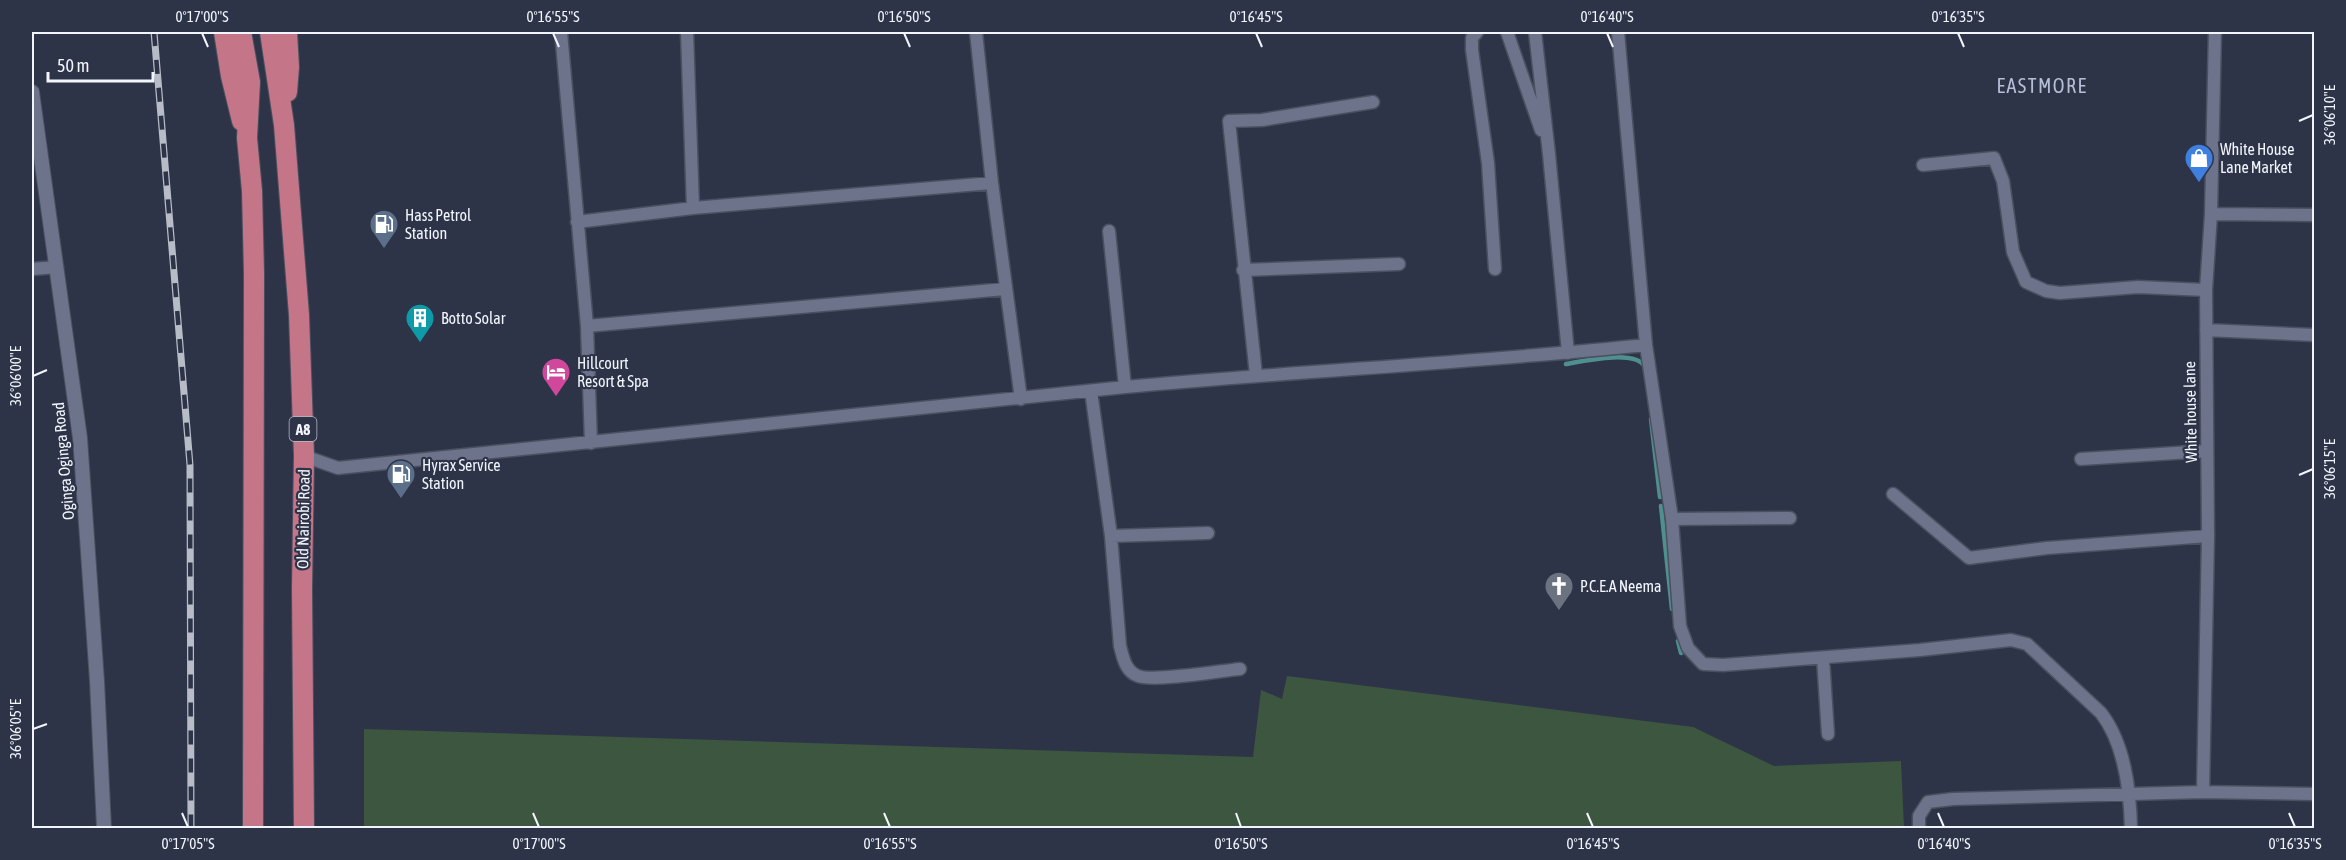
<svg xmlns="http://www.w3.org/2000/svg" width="2346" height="860" viewBox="0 0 2346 860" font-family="'Asap Condensed',sans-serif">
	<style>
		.park { fill: #3d563f }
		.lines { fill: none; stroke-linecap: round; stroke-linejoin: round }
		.stream { stroke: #4f8f90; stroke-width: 4.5 }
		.minor-casing { stroke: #4b5060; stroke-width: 15 }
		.tertiary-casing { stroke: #4b5060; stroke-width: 16 }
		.trunk-casing { stroke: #4b5060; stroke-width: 22 }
		.minor { stroke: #6c738a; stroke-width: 12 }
		.tertiary { stroke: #6c738a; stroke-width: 14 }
		.trunk { stroke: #c47688; stroke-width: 20 }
		.rail-casing { stroke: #b8bcc7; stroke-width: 7 }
		.rail { stroke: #2e3448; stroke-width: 4.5; stroke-dasharray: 14; stroke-linecap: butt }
		.ticks { fill: none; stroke: #f2f5fd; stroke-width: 2 }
		.labels { text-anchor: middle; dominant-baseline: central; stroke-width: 4.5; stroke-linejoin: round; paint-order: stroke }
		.shield { fill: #2e3448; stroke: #b7bbc7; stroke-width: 1.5 }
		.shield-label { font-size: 15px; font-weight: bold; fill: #f2f5fd }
		.poi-label { font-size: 16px; fill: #f2f5fd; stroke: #2e3448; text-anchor: start }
		.street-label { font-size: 16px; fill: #f2f5fd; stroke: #2e3448 }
		.quarter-label { font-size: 20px; letter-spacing: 1.5px; fill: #b6bed7; stroke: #2e3448 }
		.neatline { fill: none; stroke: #f2f5fd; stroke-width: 2 }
		.ticks-label { font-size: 15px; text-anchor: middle; fill: #f2f5fd }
	</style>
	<rect width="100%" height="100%" fill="#2e3448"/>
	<!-- park -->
	<path class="park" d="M 1287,676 L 1693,727 L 1774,766 L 1901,761 L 1904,828 L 364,828 L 364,729 L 1253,757 L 1261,690 L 1282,699 Z"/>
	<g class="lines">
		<!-- stream -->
		<path class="stream" d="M 1566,364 C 1583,361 1636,349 1645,367
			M 1651,419 L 1660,497
			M 1661,506 L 1672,609
			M 1678,641 L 1681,653"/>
		<!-- minor casing -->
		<g class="minor-casing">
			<path id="minor" d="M 561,32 L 587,326 L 591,443
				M 687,32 L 693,208
				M 976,32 L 992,183 L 1021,399
				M 1477,32 L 1472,38 L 1472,50 L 1488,163 L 1495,269
				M 1507,32 L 1541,130
				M 1535,32 L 1549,154 L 1568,353
				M 1618,32 L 1646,345 L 1672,519 L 1680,626 L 1688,648 L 1703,664 L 1723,665 L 1920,650 L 2011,640 L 2027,644 L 2101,713 C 2125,744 2130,790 2131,828
				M 1923,165 L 1994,158 L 2003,181 L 2013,252 L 2026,282 L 2046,291 L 2060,293 L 2138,287 L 2206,290
				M 2211,214 L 2314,215
				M 577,222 L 693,208 L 992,183
				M 1109,231 L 1125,387
				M 32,269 L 57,267
				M 1243,270 L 1399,264
				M 587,326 L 1005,289
				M 2206,330 L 2314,335
				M 1256,375 L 1229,121 L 1262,120 L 1373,102
				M 1091,391 L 1111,536 L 1120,646 C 1123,657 1125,671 1138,676 C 1154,682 1219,671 1240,669
				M 304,456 L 338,468 L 1125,387 C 1298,371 1473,363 1646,345
				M 2081,459 L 2207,451
				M 1893,494 L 1969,558 L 2047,548 L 2208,536
				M 1672,519 L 1790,518
				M 1111,536 L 1208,533
				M 1823,658 L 1828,734
				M 2203,792 L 2208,536 L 2206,290 L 2211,214 L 2215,32
				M 1919,828 L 1919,816 L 1928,802 L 1953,799 L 2203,792 L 2314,794"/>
		</g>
		<!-- tertiary casing -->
		<g class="tertiary-casing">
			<path id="tertiary" d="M 32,92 L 80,438 L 97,681 L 104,828"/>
		</g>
		<!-- trunk casing -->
		<g class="trunk-casing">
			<path id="trunk" d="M 224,32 L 231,76 L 242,121
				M 241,32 L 250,82 L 247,138 L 252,191 L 254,274 L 253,828
				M 270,32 L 284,125 L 299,315 L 304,456 L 302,589 L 304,828
				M 287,92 L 289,67 L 287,32"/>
		</g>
		<!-- minor -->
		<use href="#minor" class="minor"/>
		<!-- tertiary -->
		<use href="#tertiary" class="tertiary"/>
		<!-- trunk -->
		<use href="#trunk" class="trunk"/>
		<!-- rail casing -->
		<g class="rail-casing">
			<path id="rail" d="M 154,32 L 190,465 L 191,828"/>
		</g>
		<!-- rail -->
		<use href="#rail" class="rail"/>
	</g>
	<!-- ticks -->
	<path class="ticks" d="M 202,33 L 208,47M 553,33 L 559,47M 904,33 L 910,47M 1256,33 L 1262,47M 1607,33 L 1613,47M 1958,33 L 1964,47M 2299,121 L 2313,115M 33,376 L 47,370M 2299,475 L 2313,469M 33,729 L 47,724M 182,813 L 188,827M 533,813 L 539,827M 884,813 L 890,827M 1236,813 L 1241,827M 1587,813 L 1593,827M 1938,813 L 1944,827M 2289,813 L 2295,827"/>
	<!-- icons -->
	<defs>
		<g id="shop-pin" transform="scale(1.5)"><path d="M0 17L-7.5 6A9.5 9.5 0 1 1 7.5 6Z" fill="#3f7fe0" stroke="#2e3448"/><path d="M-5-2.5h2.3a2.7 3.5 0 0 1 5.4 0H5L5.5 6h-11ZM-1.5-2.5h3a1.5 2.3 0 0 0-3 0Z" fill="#fff"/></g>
		<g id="fuel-pin" transform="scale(1.5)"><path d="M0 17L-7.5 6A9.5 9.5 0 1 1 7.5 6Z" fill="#5c6f8a" stroke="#2e3448"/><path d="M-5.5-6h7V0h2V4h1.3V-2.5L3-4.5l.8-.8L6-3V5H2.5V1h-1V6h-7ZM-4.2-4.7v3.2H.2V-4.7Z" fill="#fff"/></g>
		<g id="building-pin" transform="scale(1.5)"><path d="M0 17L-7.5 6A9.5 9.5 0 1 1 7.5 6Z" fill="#0f9aa8" stroke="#2e3448"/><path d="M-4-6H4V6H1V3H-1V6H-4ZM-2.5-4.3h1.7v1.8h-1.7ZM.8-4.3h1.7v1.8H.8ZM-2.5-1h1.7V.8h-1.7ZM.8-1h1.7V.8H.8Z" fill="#fff"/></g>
		<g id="hotel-pin" transform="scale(1.5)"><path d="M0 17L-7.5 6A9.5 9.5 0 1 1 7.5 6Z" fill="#d1479c" stroke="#2e3448"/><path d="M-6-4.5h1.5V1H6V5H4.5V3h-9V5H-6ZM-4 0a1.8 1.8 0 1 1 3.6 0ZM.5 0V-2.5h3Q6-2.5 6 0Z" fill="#fff"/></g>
		<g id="church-pin" transform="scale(1.5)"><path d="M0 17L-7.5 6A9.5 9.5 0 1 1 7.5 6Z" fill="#6b7280" stroke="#2e3448"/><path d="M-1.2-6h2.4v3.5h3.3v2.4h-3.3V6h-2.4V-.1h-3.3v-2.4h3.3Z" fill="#fff"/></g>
	</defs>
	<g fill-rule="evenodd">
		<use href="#shop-pin" x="2199" y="158"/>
		<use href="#fuel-pin" x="384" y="224"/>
		<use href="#building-pin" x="420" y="318"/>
		<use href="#hotel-pin" x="556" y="372"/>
		<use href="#fuel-pin" x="401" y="474"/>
		<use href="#church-pin" x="1559" y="586"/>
	</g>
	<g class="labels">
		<!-- shield labels -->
		<rect class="shield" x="289.5" y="417" width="27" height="24" rx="4.5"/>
		<g class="shield-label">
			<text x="303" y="429">A8</text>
		</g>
		<!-- poi labels -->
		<g class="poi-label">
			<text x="2220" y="149">White House<tspan x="2220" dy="18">Lane Market</tspan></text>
			<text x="405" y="215">Hass Petrol<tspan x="405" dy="18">Station</tspan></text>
			<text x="441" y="318">Botto Solar</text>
			<text x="577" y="363">Hillcourt<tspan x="577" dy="18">Resort &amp; Spa</tspan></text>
			<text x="422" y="465">Hyrax Service<tspan x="422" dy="18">Station</tspan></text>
			<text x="1580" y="586">P.C.E.A Neema</text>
		</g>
		<!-- street labels -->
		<g class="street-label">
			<text transform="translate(2190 412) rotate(-91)">White house lane</text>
			<text transform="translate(63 461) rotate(-95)">Oginga Oginga Road</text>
			<text transform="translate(303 519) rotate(-89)">Old Nairobi Road</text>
		</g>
		<!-- quarter labels -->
		<g class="quarter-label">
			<text x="2042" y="85">EASTMORE</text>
		</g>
	</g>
	<!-- border -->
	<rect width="2346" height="860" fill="none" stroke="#2e3448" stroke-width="66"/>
	<!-- scale -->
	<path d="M48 72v9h105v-9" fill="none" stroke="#f2f5fd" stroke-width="3"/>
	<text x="57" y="72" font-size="18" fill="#f2f5fd" stroke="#2e3448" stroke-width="4.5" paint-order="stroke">50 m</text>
	<rect x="33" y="33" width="2280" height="794" class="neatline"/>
	<g class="ticks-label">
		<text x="202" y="22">0°17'00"S</text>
		<text x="553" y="22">0°16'55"S</text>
		<text x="904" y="22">0°16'50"S</text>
		<text x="1256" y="22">0°16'45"S</text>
		<text x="1607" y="22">0°16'40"S</text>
		<text x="1958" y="22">0°16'35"S</text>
		<text transform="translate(2330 115) rotate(-90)" y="5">36°06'10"E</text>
		<text transform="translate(16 376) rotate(-90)" y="5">36°06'00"E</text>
		<text transform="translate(2330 469) rotate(-90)" y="5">36°06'15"E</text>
		<text transform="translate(16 729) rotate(-90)" y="5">36°06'05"E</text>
		<text x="188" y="849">0°17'05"S</text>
		<text x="539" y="849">0°17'00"S</text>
		<text x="890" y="849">0°16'55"S</text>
		<text x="1241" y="849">0°16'50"S</text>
		<text x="1593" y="849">0°16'45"S</text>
		<text x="1944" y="849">0°16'40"S</text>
		<text x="2295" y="849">0°16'35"S</text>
	</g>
</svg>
